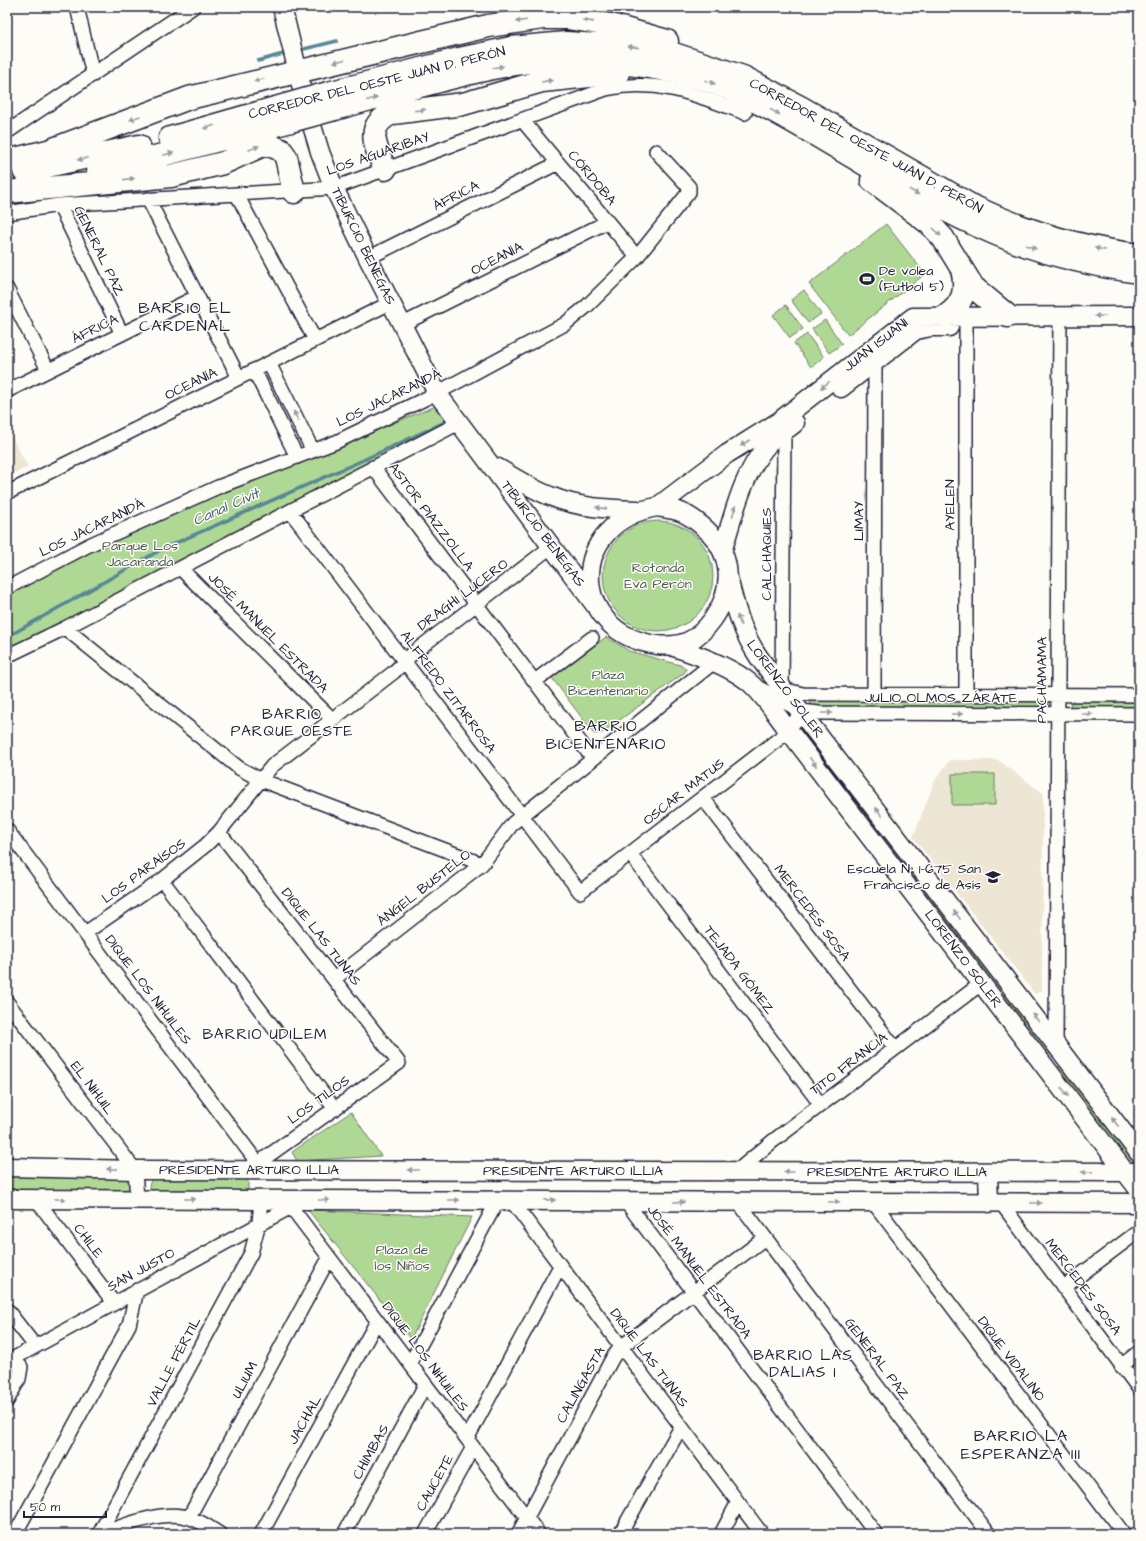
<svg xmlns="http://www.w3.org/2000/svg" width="1146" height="1541" viewBox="0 0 1146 1541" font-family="'Architects Daughter',sans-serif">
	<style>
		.built { fill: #eee6d4 }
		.green { fill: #b0d895; stroke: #697d68 }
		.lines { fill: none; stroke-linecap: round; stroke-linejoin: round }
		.stream { stroke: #578896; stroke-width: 3.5 }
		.street-casing { stroke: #22223b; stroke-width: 16 }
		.secondary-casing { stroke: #22223b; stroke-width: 21 }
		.highway-casing { stroke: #22223b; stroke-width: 25 }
		.street { stroke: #fdfcf7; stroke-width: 13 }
		.secondary { stroke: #fdfcf7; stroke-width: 18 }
		.highway { stroke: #fdfcf7; stroke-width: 22 }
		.highway-bridge-casing { stroke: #22223b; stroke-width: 25; stroke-linecap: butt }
		.highway-bridge { stroke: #fdfcf7; stroke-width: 22 }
		.oneway { fill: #9a9aa2 }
		.labels { text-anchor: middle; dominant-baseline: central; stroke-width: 3; stroke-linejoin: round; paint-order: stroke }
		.street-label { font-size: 14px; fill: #22223b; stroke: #fdfcf7 }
		.poi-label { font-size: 14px; fill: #22223b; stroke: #fdfcf7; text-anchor: start }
		.park-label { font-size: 14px; fill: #4d5956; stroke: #fdfcf7 }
		.water-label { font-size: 15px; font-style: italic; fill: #415e70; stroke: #fdfcf7 }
		.neighbourhood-label { font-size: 15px; letter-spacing: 1px; fill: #22223b; stroke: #fdfcf7 }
		.quarter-label { font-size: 16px; letter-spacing: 1px; fill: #22223b; stroke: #fdfcf7 }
	</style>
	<rect width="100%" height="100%" fill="#fdfcf7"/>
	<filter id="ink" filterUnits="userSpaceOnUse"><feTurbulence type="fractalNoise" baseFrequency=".025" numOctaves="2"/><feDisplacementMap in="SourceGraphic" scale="8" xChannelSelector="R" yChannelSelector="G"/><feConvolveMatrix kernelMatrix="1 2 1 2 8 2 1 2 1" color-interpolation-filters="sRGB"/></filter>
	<g filter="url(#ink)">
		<!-- built -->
		<path class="built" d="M 7,428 L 28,467 L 7,477 Z
			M 950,760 L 998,760 L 1043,793 L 1042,990 L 1035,994 L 913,837 L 935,780 Z"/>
		<!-- green -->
		<path class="green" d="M 886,224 L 925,274 L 848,335 L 809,284 Z
			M 804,290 L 821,314 L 808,323 L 791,300 Z
			M 786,305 L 803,329 L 790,338 L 773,315 Z
			M 825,320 L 842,344 L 829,353 L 812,329 Z
			M 807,334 L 824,357 L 811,367 L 794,343 Z
			M 436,406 L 446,419 L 446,423 L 196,555 L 7,650 L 7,593 L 128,530 Z
			M603 576a55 55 0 1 1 110 0a55 55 0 1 1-110 0Z
			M 606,637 L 629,651 L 680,665 L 686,669 L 684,673 L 602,733 L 594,734 L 552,678 Z
			M 810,701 L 1043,701 L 1048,702 L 1049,706 L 1047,708 L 812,707 L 809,706 Z
			M 1139,701 L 1139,709 L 1071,708 L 1070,704 L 1073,702 Z
			M 809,732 L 1051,1051 L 1047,1057 L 803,737 Z
			M 952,774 L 995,774 L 995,805 L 952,805 Z
			M 1062,1063 L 1134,1157 L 1128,1162 L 1057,1068 Z
			M 351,1112 L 381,1156 L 297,1161 L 292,1152 Z
			M 7,1177 L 126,1177 L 129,1178 L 131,1189 L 129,1191 L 7,1192 Z
			M 248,1177 L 248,1195 L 151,1191 L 149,1185 L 152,1179 Z
			M 308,1210 L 472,1217 L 411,1339 Z"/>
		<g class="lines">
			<!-- stream -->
			<path class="stream" d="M 304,49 L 337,41
				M 258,61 L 283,54
				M 7,637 L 162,549 L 361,461 L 449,420"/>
			<!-- street casing -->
			<g class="street-casing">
				<path id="street" d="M 77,7 L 93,75
					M 522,120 L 637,257
					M 7,132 L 193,7
					M 237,195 L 315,340
					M 148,199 L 239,378
					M 59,205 L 122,334
					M 7,213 L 59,205 L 334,188 L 606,89 C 658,78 697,95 745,113
					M 368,258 L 558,163
					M 7,289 L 48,370
					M 401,325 L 607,222
					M 873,357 L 875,361 L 874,694
					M 269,363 L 313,451
					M 254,370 L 297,457
					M 7,391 L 196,297
					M 781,427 L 784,432 L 782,689 L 803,694 L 1139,695
					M 373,467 L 593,759
					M 7,493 L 390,303
					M 290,511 L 580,892 L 789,731 L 801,711
					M 181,569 L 332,719
					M 7,588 L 89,545 L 218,487 L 336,442 L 437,393 L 565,324 L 587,306 L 637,257 L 689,192 L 689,187 L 656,151
					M 65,628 L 239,768 L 261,780 L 482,864
					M 7,656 L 65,628 L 459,423
					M 535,681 L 592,638
					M 761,689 L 801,711 L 819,713 L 1139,714
					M 966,695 L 966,316
					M 703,798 L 895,1048
					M 7,830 L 263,1170
					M 219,832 L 399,1063 L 258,1163
					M 631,855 L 821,1105
					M 162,880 L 335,1109
					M 85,933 L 162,880 L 206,845 L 219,832 L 272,766 L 394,672 L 413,653 L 552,546
					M 334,979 L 482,864 L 513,823 L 713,663
					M 7,1002 L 135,1170 L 137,1199
					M 1056,1044 L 1060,316
					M 737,1171 L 773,1141 L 982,983
					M 36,1199 L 114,1303
					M 285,1199 L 539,1534
					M 511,1200 L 762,1534
					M 626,1202 L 876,1534
					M 873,1202 L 1124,1534
					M 739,1203 L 989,1534
					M 1001,1203 L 1139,1389
					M 1063,1288 L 1139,1231
					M 7,1310 L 35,1346
					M 7,1362 L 291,1207
					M 410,1364 L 498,1200
					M 1121,1366 L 1139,1352
					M 7,1401 L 19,1379 L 21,1367 L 13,1358
					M 467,1439 L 560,1266
					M 189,1517 L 329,1258
					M 15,1534 L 129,1325 L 137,1290
					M 99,1534 L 251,1253 L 259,1223 L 261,1199
					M 100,1534 C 125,1525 164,1509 190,1518 C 201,1521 210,1528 220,1534
					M 261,1534 L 377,1321
					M 344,1534 L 425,1385
					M 425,1534 L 473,1447
					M 518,1534 L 613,1357 L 621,1347 L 765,1238
					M 620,1534 L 681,1427
					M 721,1534 L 738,1502"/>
			</g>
			<!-- secondary casing -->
			<g class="secondary-casing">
				<path id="secondary" d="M 282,7 L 307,109 L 320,152 L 334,188 L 368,258 L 437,393 L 595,605
					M 841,388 L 916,330 L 931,327 L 949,327
					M 498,468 C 515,478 532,489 550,496 C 578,508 608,509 638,510
					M 657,507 L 727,454 L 778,422 L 913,317 L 1139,316
					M 657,507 C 664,508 671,509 678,511 C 687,514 694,519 701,525 C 732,550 736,586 713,619 C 698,640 682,648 657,645 C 568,633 567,522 657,507 Z
					M 723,549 C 734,513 743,473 768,444 C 775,436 787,430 795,423
					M 728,577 C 735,607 742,633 760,659 L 1139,1153
					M 674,647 C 695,654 733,668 750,683 C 765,696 776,715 789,731 L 1139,1190
					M 7,1167 L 135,1170 L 1139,1172
					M 988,1172 L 989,1203
					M 7,1199 L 1139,1203"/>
			</g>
			<!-- highway casing -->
			<g class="highway-casing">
				<path id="highway" d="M 328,93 L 459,59 L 511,48 L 566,43 L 647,48 L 674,54 L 743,77 L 802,108 L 972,206 C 1025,231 1081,248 1139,255
					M 335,109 C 369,99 404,90 439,81 C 485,69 530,58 578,60 C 630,62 682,70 730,89 C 761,103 791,120 821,138 C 877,171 934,208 994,233 C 1040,253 1089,265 1139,272
					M 170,138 L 286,105
					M 7,161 L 48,151 L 189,98 L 488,26 L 543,18 L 567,18 L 611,25 L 667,41
					M 385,169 C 375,146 364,125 393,113 L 463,104 L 542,81 L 618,73
					M 24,171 L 139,146
					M 98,172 L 291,121
					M 872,180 L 930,224 L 943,238 L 973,287 L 1008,316
					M 7,192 L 171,176 L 223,163 L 263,145 L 272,146 L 281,150 L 286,157 L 294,192
					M 946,316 C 964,304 967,289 962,269"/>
			</g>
			<!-- street -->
			<use href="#street" class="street"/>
			<!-- secondary -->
			<use href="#secondary" class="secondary"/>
			<!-- highway -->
			<use href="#highway" class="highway"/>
			<!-- highway-bridge casing -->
			<g class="highway-bridge-casing">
				<path id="highway-bridge" d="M 286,105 L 328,93
					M 291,121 L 335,109"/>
			</g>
			<!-- highway-bridge -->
			<use href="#highway-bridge" class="highway-bridge"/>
		</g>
		<!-- one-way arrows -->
		<defs><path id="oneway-solid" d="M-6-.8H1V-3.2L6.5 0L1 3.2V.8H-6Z"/></defs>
		<g class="oneway">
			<use href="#oneway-solid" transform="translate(521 21) rotate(173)"/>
			<use href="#oneway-solid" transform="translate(588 21) rotate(-172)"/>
			<use href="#oneway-solid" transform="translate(633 47) rotate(-174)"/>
			<use href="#oneway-solid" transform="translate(339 61) rotate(166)"/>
			<use href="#oneway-solid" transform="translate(498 67) rotate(-9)"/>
			<use href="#oneway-solid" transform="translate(259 80) rotate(166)"/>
			<use href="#oneway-solid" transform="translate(547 81) rotate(-9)"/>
			<use href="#oneway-solid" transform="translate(710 82) rotate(20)"/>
			<use href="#oneway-solid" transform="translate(372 99) rotate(-15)"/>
			<use href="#oneway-solid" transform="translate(420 110) rotate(-7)"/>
			<use href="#oneway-solid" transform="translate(775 112) rotate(29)"/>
			<use href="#oneway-solid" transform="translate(135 118) rotate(158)"/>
			<use href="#oneway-solid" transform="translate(209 127) rotate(164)"/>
			<use href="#oneway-solid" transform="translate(254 148) rotate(-22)"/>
			<use href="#oneway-solid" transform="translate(168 154) rotate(-14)"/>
			<use href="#oneway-solid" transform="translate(83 159) rotate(168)"/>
			<use href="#oneway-solid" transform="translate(129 179) rotate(-6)"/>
			<use href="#oneway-solid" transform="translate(914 192) rotate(29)"/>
			<use href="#oneway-solid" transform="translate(937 232) rotate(46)"/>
			<use href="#oneway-solid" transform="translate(1031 247) rotate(20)"/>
			<use href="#oneway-solid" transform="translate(1100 249) rotate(-169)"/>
			<use href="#oneway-solid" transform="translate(1100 316) rotate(-180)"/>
			<use href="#oneway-solid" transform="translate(825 385) rotate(142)"/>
			<use href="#oneway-solid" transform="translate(296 416) rotate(-116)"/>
			<use href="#oneway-solid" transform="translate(745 443) rotate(147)"/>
			<use href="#oneway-solid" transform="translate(601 508) rotate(-172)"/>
			<use href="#oneway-solid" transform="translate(734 511) rotate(-73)"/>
			<use href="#oneway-solid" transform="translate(739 620) rotate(-110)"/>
			<use href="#oneway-solid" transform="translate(827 713)"/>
			<use href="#oneway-solid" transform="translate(957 714)"/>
			<use href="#oneway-solid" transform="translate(1087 714)"/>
			<use href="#oneway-solid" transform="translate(813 762) rotate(53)"/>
			<use href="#oneway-solid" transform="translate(879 812) rotate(-127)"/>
			<use href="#oneway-solid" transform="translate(957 915) rotate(-127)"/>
			<use href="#oneway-solid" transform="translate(1036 1018) rotate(-127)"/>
			<use href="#oneway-solid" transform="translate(1065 1092) rotate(53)"/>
			<use href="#oneway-solid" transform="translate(1115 1122) rotate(-127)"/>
			<use href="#oneway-solid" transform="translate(112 1169) rotate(-179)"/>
			<use href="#oneway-solid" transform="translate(413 1170) rotate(-180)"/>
			<use href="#oneway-solid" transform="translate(789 1172) rotate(-180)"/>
			<use href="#oneway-solid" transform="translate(1087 1172) rotate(-180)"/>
			<use href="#oneway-solid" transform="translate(60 1199)"/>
			<use href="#oneway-solid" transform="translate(190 1199)"/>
			<use href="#oneway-solid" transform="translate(324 1200)"/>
			<use href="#oneway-solid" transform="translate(454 1200)"/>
			<use href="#oneway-solid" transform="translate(550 1200) rotate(1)"/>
			<use href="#oneway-solid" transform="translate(679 1202)"/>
			<use href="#oneway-solid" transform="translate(834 1202)"/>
			<use href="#oneway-solid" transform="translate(1036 1203)"/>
		</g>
	</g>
	<!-- icons -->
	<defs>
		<g id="stadium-bare" transform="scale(1.2)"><path d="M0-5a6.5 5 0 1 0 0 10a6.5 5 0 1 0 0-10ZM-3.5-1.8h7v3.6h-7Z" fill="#22223b" stroke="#fdfcf7" stroke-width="2.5" paint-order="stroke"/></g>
		<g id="school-bare" transform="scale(1.2)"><path d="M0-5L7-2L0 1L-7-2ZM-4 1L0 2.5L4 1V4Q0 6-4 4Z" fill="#22223b" stroke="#fdfcf7" stroke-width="2.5" paint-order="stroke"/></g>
	</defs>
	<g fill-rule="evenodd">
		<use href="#stadium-bare" x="867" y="279"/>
		<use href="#school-bare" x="993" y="877"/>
	</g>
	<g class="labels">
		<!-- street labels -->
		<g class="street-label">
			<text transform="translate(377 83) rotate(-14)">CORREDOR DEL OESTE JUAN D. PERÓN</text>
			<text transform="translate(866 146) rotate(29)">CORREDOR DEL OESTE JUAN D. PERÓN</text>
			<text transform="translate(378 154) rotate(-19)">LOS AGUARIBAY</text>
			<text transform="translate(592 178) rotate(50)">CÓRDOBA</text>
			<text transform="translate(456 196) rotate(-27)">ÁFRICA</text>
			<text transform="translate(363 246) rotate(64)">TIBURCIO BENEGAS</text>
			<text transform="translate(99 251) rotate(64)">GENERAL PAZ</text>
			<text transform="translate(497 259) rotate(-27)">OCEANÍA</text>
			<text transform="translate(95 329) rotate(-26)">ÁFRICA</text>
			<text transform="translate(876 345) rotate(-38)">JUAN ISUANI</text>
			<text transform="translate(191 384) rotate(-26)">OCEANÍA</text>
			<text transform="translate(389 398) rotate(-26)">LOS JACARANDÁ</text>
			<text transform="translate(950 505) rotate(-90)">AYELEN</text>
			<text transform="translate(431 517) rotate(53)">ASTOR PIAZZOLLA</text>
			<text transform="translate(859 521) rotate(-90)">LIMAY</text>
			<text transform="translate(92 528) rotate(-26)">LOS JACARANDÁ</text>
			<text transform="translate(543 534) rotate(53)">TIBURCIO BENEGAS</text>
			<text transform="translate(767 554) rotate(-90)">CALCHAQUIES</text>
			<text transform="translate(463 595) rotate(-37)">DRAGHI LUCERO</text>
			<text transform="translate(268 633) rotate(45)">JOSÉ MANUEL ESTRADA</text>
			<text transform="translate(1042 680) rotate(-90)">PACHAMAMA</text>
			<text transform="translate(785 689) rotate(53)">LORENZO SOLER</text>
			<text transform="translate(448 692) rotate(53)">ALFREDO ZITARROSA</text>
			<text x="941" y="698">JULIO OLMOS ZÁRATE</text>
			<text transform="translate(684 792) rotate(-38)">OSCAR MATUS</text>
			<text transform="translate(144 871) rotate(-36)">LOS PARAÍSOS</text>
			<text transform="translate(424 888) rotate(-38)">ÁNGEL BUSTELO</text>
			<text transform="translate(812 913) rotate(53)">MERCEDES SOSA</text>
			<text transform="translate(321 937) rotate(52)">DIQUE LAS TUNAS</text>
			<text transform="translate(963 959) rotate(53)">LORENZO SOLER</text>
			<text transform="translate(739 970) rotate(53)">TEJADA GÓMEZ</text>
			<text transform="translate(148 990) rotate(53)">DIQUE LOS NIHUILES</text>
			<text transform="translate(849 1064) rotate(-37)">TITO FRANCIA</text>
			<text transform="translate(92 1088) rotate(53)">EL NIHUIL</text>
			<text transform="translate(319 1100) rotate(-36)">LOS TILOS</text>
			<text x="249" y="1170">PRESIDENTE ARTURO ILLIA</text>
			<text x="573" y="1171">PRESIDENTE ARTURO ILLIA</text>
			<text x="897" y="1172">PRESIDENTE ARTURO ILLIA</text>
			<text transform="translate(88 1241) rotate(53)">CHILE</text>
			<text transform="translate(141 1270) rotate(-29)">SAN JUSTO</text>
			<text transform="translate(699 1272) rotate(53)">JOSÉ MANUEL ESTRADA</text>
			<text transform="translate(1083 1287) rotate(53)">MERCEDES SOSA</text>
			<text transform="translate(425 1357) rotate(53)">DIQUE LOS NIHUILES</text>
			<text transform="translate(649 1358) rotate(53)">DIQUE LAS TUNAS</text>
			<text transform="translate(877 1359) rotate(53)">GENERAL PAZ</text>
			<text transform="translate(1011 1359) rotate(53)">DIQUE VIDALINO</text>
			<text transform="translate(174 1362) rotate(-62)">VALLE FÉRTIL</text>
			<text transform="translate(245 1380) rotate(-62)">ULIUM</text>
			<text transform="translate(581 1385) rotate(-61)">CALINGASTA</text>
			<text transform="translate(305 1420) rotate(-61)">JACHAL</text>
			<text transform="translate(371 1452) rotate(-61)">CHIMBAS</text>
			<text transform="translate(435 1483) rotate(-61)">CAUCETE</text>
		</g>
		<!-- poi labels -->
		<g class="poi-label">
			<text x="879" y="271">De volea<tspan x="879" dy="16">(Futbol 5)</tspan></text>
			<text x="981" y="869" text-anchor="end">Escuela N° 1-675 San<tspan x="981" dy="16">Francisco de Asís</tspan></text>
		</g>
		<!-- park labels -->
		<g class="park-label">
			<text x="140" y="546">Parque Los<tspan x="140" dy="16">Jacarandá</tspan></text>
			<text x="658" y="568">Rotonda<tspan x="658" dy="16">Eva Perón</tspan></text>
			<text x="608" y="675">Plaza<tspan x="608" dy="16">Bicentenario</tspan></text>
			<text x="402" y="1250">Plaza de<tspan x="402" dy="16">los Niños</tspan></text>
		</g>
		<!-- water labels -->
		<g class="water-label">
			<text transform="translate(226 507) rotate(-24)">Canal Civit</text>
		</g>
		<!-- neighbourhood labels -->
		<g class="neighbourhood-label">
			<text x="292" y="714">BARRIO<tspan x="292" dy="17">PARQUE OESTE</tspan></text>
			<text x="265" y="1034">BARRIO UDILEM</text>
			<text x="803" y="1355">BARRIO LAS<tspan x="803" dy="17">DALIAS I</tspan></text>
		</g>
		<!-- quarter labels -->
		<g class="quarter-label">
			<text x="185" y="308">BARRIO EL<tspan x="185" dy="18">CARDENAL</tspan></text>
			<text x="606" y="726">BARRIO<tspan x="606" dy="18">BICENTENARIO</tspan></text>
			<text x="1021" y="1436">BARRIO LA<tspan x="1021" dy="18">ESPERANZA III</tspan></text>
		</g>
	</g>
	<!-- margin -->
	<rect width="1146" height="1541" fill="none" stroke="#fdfcf7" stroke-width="24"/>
	<rect x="12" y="12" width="1122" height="1517" fill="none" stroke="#22223b" stroke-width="1.5" filter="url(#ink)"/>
	<!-- scale -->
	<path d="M24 1511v6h82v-6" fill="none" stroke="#22223b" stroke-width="2"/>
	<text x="30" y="1511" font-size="12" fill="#22223b" stroke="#fdfcf7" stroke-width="3" paint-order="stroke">50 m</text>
</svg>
